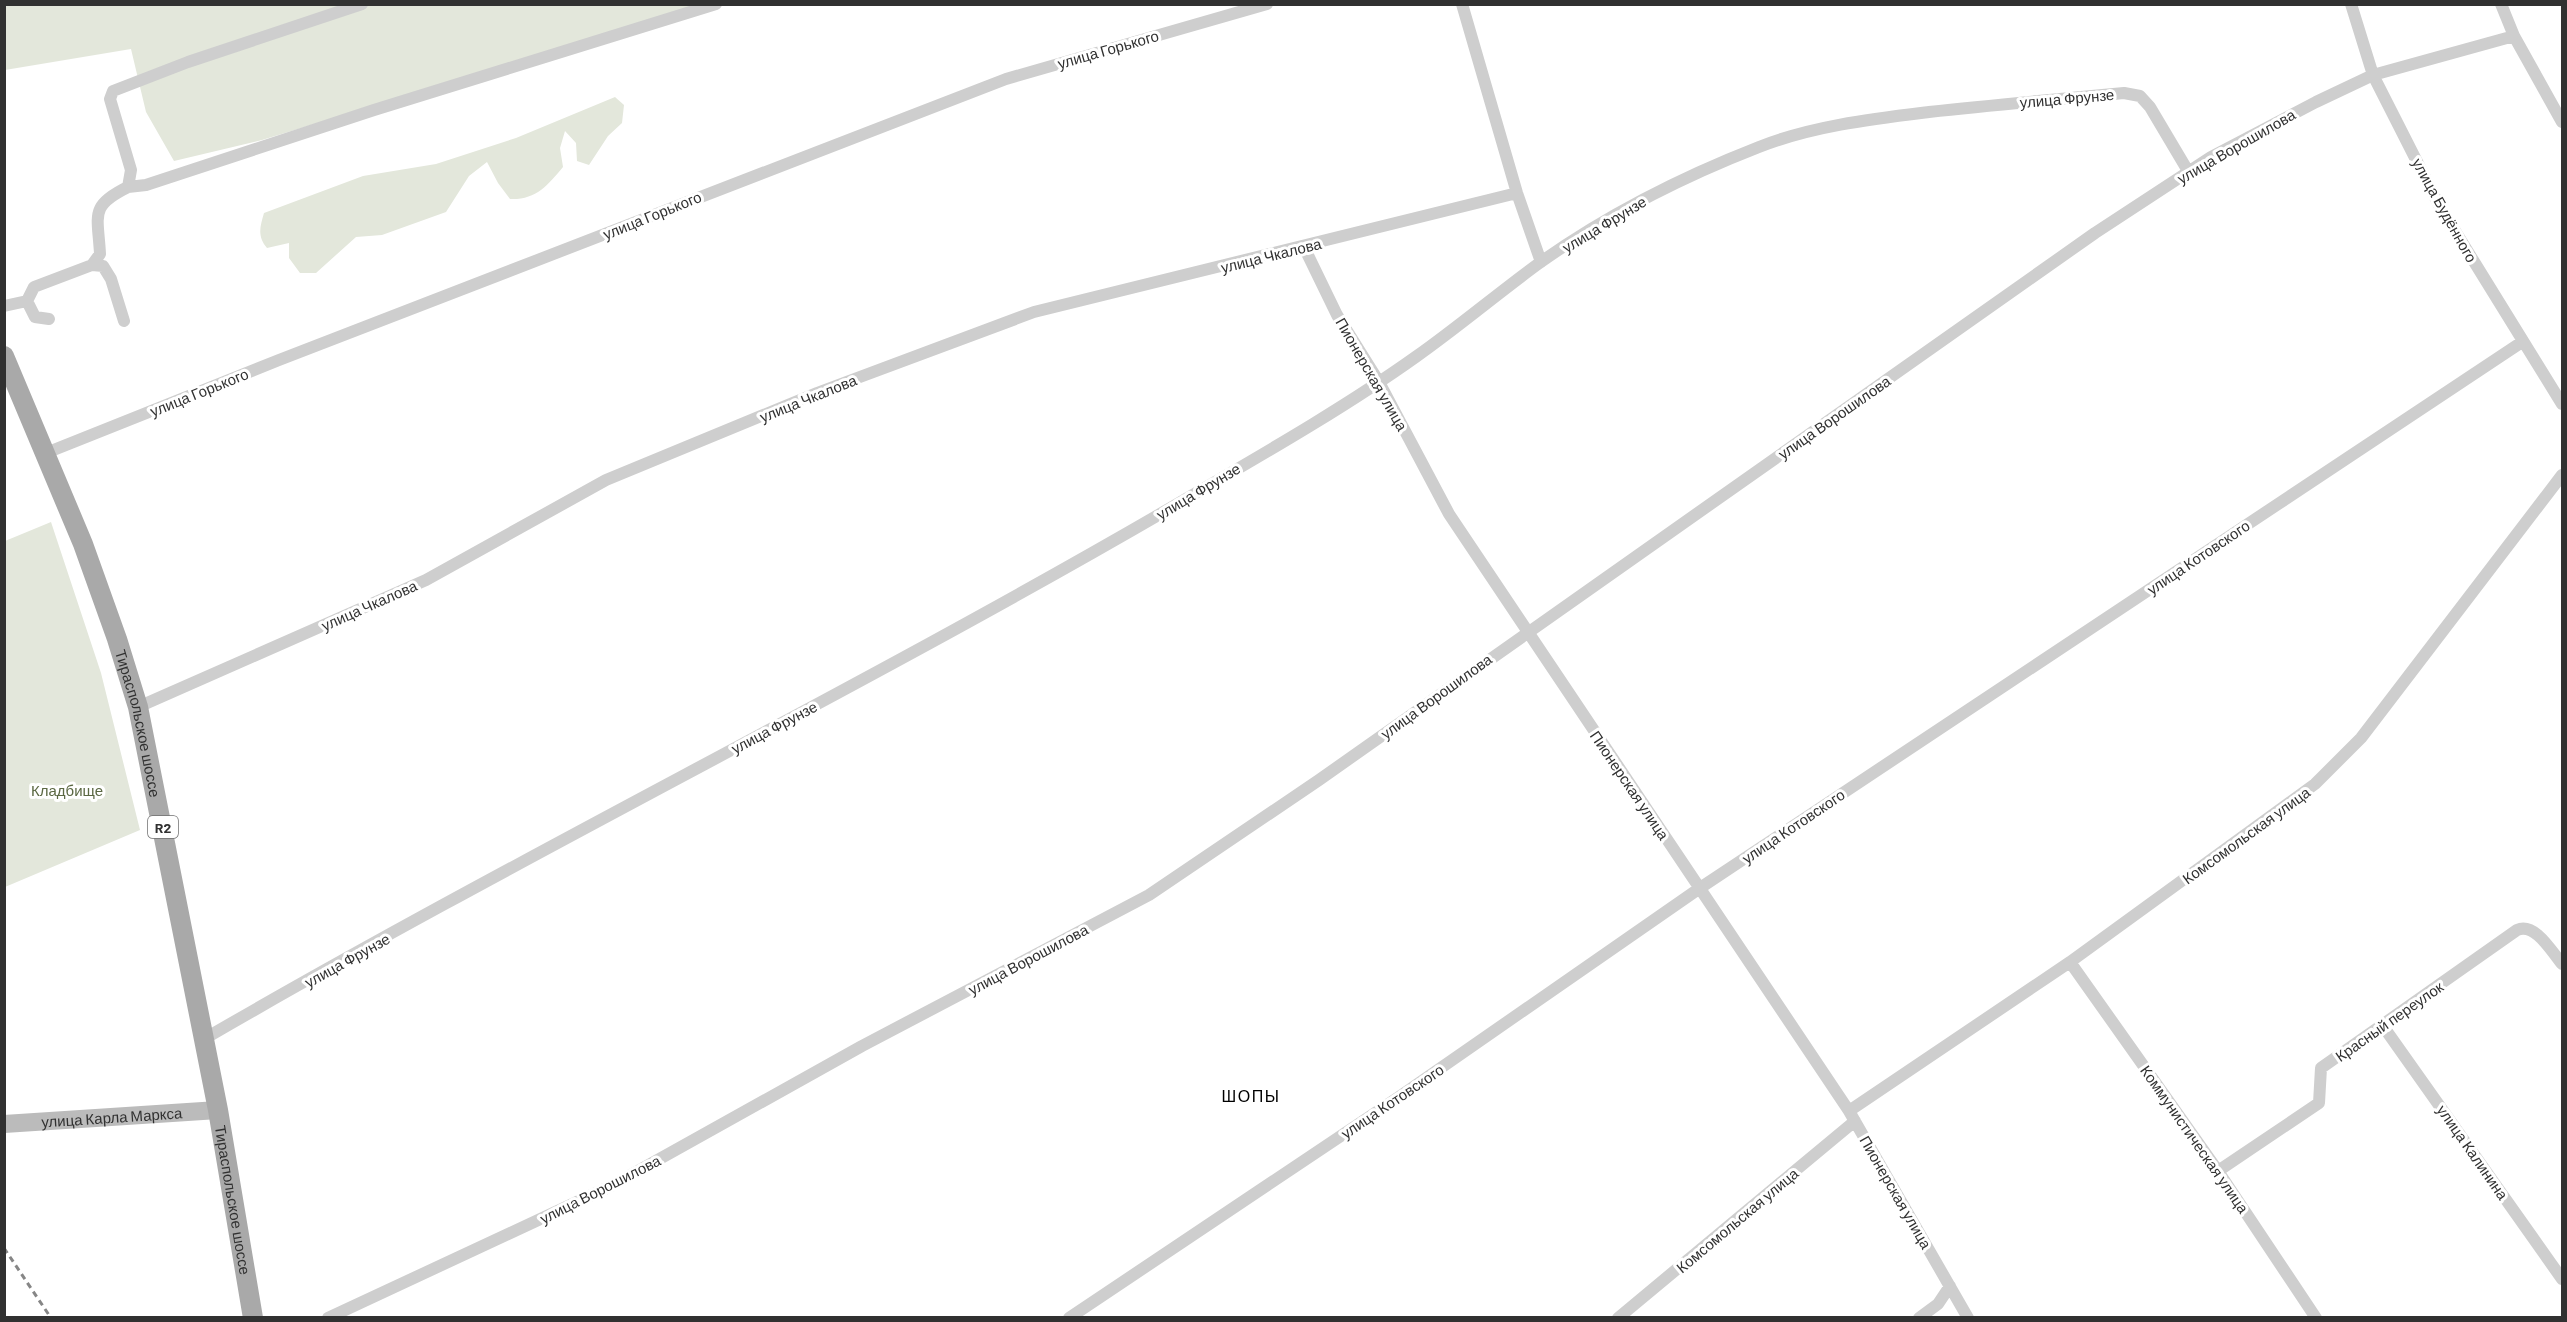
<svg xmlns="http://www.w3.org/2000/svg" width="2567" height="1322" viewBox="0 0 2567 1322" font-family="Barlow,sans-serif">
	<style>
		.green { fill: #e3e7db }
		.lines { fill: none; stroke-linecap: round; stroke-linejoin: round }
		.street { stroke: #cecece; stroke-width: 12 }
		.secondary { stroke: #bbb; stroke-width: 18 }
		.primary { stroke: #a9a9a9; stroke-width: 20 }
		.rail { stroke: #868686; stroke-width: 3; stroke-dasharray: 6 4.5; stroke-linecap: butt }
		.labels { text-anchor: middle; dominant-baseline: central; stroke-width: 6; stroke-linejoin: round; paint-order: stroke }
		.shield { fill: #fff; stroke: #6f6f6f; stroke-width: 1.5 }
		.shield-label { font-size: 14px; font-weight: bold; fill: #313131 }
		.street-label { font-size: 15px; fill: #313131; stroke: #fff }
		.park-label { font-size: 15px; fill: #5b6843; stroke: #fff }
		.neighbourhood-label { font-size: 16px; letter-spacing: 1.5px; fill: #000; stroke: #fff }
	</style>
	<rect width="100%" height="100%" fill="#fff"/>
	<!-- green -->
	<path class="green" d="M 5,5 L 703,5 L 262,140 L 174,161 L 146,112 L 131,49 L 5,70 Z
		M 615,97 L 624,105 L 622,123 L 608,136 L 589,165 L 577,161 L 576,143 L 565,131 L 560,148 L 563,167 C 547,186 536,200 510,199 L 498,183 L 487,162 L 469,176 L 446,212 L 382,235 L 356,237 L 316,273 L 300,273 L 289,258 L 289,243 L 267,248 C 257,236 260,227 264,213 L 363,176 L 436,164 L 516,138 Z
		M 51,522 L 101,673 L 140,830 L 5,887 L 5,541 Z"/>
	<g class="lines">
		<!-- street -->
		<path class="street" d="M 1462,4 L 1517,193 L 1541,262
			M 2351,4 L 2373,75 L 2439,205 L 2562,404
			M 2501,4 L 2514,36 L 2562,122
			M 128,187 L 146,185 L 374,110 L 716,4
			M 1304,247 L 1337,315 L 1379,382 L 1449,514 L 1849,1111 L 1968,1318
			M 92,265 L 103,266 L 111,279 L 124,321
			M 4,306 L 27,301
			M 49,319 L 35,317 L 27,301 L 34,287 L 92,265 L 100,254 C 98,215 89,206 128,187 L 131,170 L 110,99 L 113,91 L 188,62 L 362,4
			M 46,453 L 279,360 L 1006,79 L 1267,4
			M 138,707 L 426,580 L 606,480 L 817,393 L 1034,312 L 1517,193
			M 2070,962 L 2218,1171 L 2316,1318
			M 2383,1026 L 2562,1279
			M 204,1039 C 521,855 850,694 1167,510 C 1249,462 1340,411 1417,356 C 1458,327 1497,294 1538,264 C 1605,216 1682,177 1759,147 C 1812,126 1872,119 1929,112 C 1994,105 2059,99 2124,93 L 2140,96 L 2150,107 L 2188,171
			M 1849,1111 L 2070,962 L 2315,784 L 2361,738 L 2562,475
			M 2218,1171 L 2319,1103 L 2321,1068 L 2517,930 C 2535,922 2552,952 2562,964
			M 328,1318 L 611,1186 L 862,1046 L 1149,895 L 1319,780 L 2095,233 L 2211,157 L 2316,102 L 2373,75 L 2514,36
			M 1069,1318 L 1399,1097 L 1700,888 L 2522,342
			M 1618,1318 L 1855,1121
			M 1919,1318 L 1938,1304 L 1950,1286"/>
		<!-- secondary -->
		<path class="secondary" id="s1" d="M 4,1124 L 218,1110"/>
		<!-- primary -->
		<path class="primary" id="s2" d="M 4,356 L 83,544 L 117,639 L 138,707 L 218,1110 L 253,1318"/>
		<!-- rail -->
		<path class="rail" d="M 4,1248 L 51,1318"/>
	</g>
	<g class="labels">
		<!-- shield labels -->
		<rect class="shield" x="148" y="816" width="30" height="22" rx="4.5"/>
		<g class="shield-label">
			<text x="163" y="827">R2</text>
		</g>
		<!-- street labels -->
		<g class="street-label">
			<text transform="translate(1108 49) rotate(-16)">улица Горького</text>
			<text transform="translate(2067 98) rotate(-5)">улица Фрунзе</text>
			<text transform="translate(2236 146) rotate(-30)">улица Ворошилова</text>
			<text transform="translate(2445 210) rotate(61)">улица Будённого</text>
			<text transform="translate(652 215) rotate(-22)">улица Горького</text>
			<text transform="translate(1604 224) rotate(-31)">улица Фрунзе</text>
			<text transform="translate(1271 255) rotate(-14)">улица Чкалова</text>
			<text transform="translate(1372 374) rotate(60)">Пионерская улица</text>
			<text transform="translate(199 392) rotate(-22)">улица Горького</text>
			<text transform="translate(808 398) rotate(-22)">улица Чкалова</text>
			<text transform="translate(1834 417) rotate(-35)">улица Ворошилова</text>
			<text transform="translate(1198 491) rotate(-31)">улица Фрунзе</text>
			<text transform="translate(2198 557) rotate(-34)">улица Котовского</text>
			<text transform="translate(369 605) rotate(-24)">улица Чкалова</text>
			<text transform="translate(1436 696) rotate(-36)">улица Ворошилова</text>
			<text stroke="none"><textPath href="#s2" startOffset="392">Тираспольское шоссе</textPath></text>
			<text transform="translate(774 727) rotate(-28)">улица Фрунзе</text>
			<text transform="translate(1630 785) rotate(56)">Пионерская улица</text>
			<text transform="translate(1793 826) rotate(-34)">улица Котовского</text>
			<text transform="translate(2246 835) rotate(-36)">Комсомольская улица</text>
			<text transform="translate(1028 959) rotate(-28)">улица Ворошилова</text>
			<text transform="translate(347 960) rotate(-29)">улица Фрунзе</text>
			<text transform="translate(2389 1021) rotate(-35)">Красный переулок</text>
			<text transform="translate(1392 1101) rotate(-34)">улица Котовского</text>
			<text stroke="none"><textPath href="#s1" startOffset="108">улица Карла Маркса</textPath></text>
			<text transform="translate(2195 1139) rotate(55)">Коммунистическая улица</text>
			<text transform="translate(2473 1152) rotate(55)">улица Калинина</text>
			<text transform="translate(600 1189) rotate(-27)">улица Ворошилова</text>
			<text transform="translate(1896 1192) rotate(60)">Пионерская улица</text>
			<text stroke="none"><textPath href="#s2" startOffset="878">Тираспольское шоссе</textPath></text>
			<text transform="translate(1737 1220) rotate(-40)">Комсомольская улица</text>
		</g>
		<!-- park labels -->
		<g class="park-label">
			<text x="67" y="790">Кладбище</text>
		</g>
		<!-- neighbourhood labels -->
		<g class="neighbourhood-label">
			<text x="1251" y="1095">ШОПЫ</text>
		</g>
	</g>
	<!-- border -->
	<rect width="2567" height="1322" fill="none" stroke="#313131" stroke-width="12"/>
</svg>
